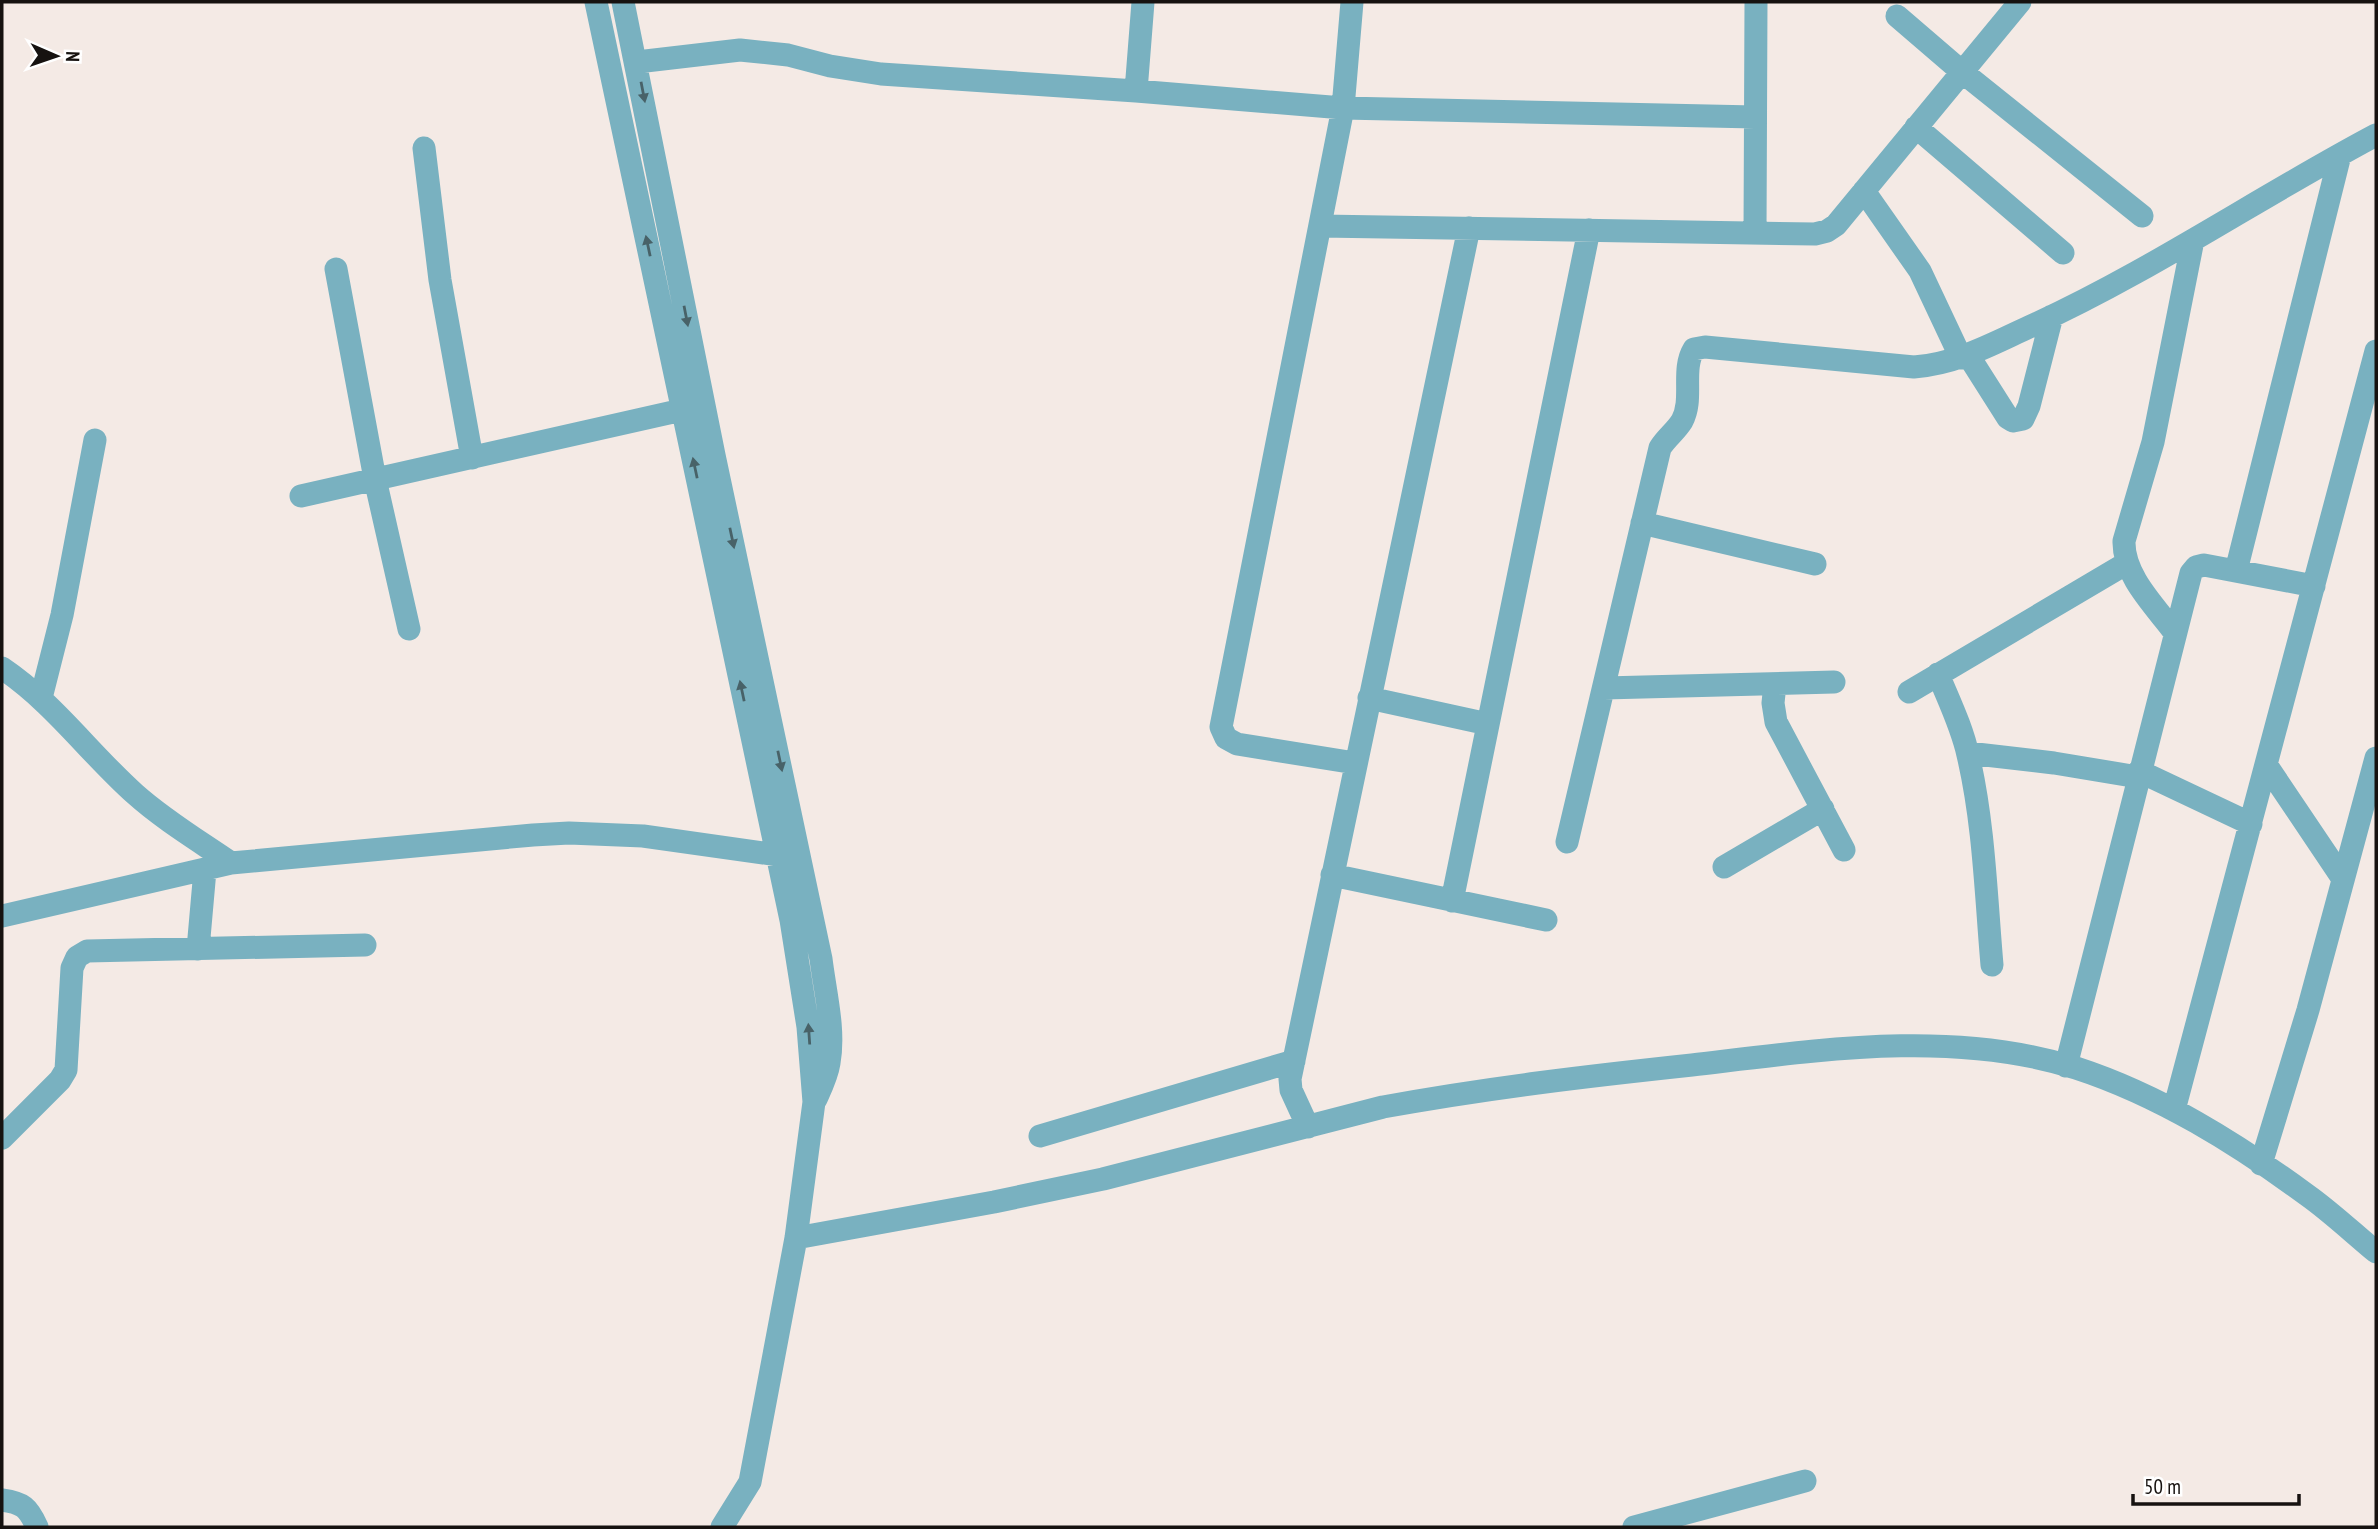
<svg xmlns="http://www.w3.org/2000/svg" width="2378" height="1529" viewBox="0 0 2378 1529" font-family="'PT Sans Narrow',sans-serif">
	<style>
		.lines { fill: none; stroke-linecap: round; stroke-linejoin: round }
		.minor { stroke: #79b1c0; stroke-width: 23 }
		.oneway { fill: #486268 }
	</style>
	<rect width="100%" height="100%" fill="#f4eae5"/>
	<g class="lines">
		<!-- minor -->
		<path class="minor" d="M 596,2 L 791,920 L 808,1027 L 814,1102 L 796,1238 L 750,1482 L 722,1527
			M 623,2 L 714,455 L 821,959 C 825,992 835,1030 829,1063 C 827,1076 821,1088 816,1099
			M 1352,2 L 1343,108 L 1221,727 L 1226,738 L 1237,744 L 1355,763
			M 1897,16 L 1961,71 L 2142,216
			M 637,62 L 740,50 L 788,55 L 830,66 L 881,74 L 1136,91 L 1343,108 L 1755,117
			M 1136,91 L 1143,2
			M 1916,127 L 2063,253
			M 424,148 L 440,280 L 472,458
			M 1864,191 L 1920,271 L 1961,358
			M 1321,226 L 1815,234 L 1827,231 L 1836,225 L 2020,2
			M 1755,233 L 1756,2
			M 336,269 L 375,479 L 409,629
			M 1968,355 L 2008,418 L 2013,421 L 2023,419 L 2029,406 L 2052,316
			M 301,496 L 682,410
			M 1642,523 L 1815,564
			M 2236,571 L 2340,155
			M 2175,633 C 2156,607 2123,576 2124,541 L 2153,442 L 2193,240
			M 2,668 C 54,703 89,753 135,794 C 164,820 199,841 231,863
			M 1938,674 C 1949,701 1962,727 1968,755 C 1984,823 1986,896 1992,965
			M 1775,684 L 1773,703 L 1776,722 L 1844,850
			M 1604,688 L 1834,682
			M 1909,692 L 2127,563
			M 41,698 L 62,615 L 95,440
			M 1369,698 L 1488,724
			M 1968,753 L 2054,763 L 2138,777
			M 2267,766 L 2343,879
			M 2139,771 L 2251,824
			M 1567,842 L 1660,448 C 1666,438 1676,431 1682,421 C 1694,399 1681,370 1694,349 L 1705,347 L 1914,367 C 1956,364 1992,344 2029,327 C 2150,272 2259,197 2376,135
			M 1724,867 L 1823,809
			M 1332,875 L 1546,920
			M 1452,901 L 1589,230
			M 2,916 L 231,863 L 533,835 L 569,833 L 643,836 L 778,855
			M 198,949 L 205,870
			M 2066,1066 L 2191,573 L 2196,567 L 2204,565 L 2314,586
			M 2174,1110 L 2376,351
			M 1308,1127 L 1291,1090 L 1290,1079 L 1469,228
			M 1040,1136 L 1294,1061
			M 2,1138 L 60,1080 L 66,1070 L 72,968 L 77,957 L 87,951 L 365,945
			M 2261,1164 L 2308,1010 L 2376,758
			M 796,1238 L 994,1202 L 1103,1179 L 1383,1107 C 1486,1088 1589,1076 1692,1065 C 1819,1050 1952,1029 2076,1068 C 2159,1095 2236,1143 2307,1195 C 2331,1212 2353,1233 2376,1252
			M 2,1500 C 23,1503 28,1507 37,1527
			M 1634,1527 L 1805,1481"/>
	</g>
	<!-- one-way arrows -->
	<defs><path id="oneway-solid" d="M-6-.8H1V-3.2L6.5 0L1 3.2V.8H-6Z" transform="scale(1.75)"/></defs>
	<g class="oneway">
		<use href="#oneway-solid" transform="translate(643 92) rotate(79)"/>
		<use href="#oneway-solid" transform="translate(648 246) rotate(-102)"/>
		<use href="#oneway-solid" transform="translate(686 316) rotate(79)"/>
		<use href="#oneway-solid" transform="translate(695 468) rotate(-102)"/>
		<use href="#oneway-solid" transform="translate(732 538) rotate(78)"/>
		<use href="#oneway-solid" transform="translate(742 691) rotate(-102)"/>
		<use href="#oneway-solid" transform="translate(780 761) rotate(78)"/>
		<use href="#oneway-solid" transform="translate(809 1034) rotate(-94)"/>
	</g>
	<!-- border -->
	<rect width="2378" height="1529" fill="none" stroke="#161210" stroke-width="7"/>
	<!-- north arrow -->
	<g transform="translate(56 56) rotate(92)" stroke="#ffffff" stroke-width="5" paint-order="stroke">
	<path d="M0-5L12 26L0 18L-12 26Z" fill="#161210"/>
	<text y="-10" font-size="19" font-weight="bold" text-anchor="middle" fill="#161210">N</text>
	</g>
	<!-- scale -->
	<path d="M2133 1494v10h166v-10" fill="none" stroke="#161210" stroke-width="3.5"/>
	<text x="2144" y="1494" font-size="21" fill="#161210" stroke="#ffffff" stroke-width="5" paint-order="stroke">50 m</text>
</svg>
